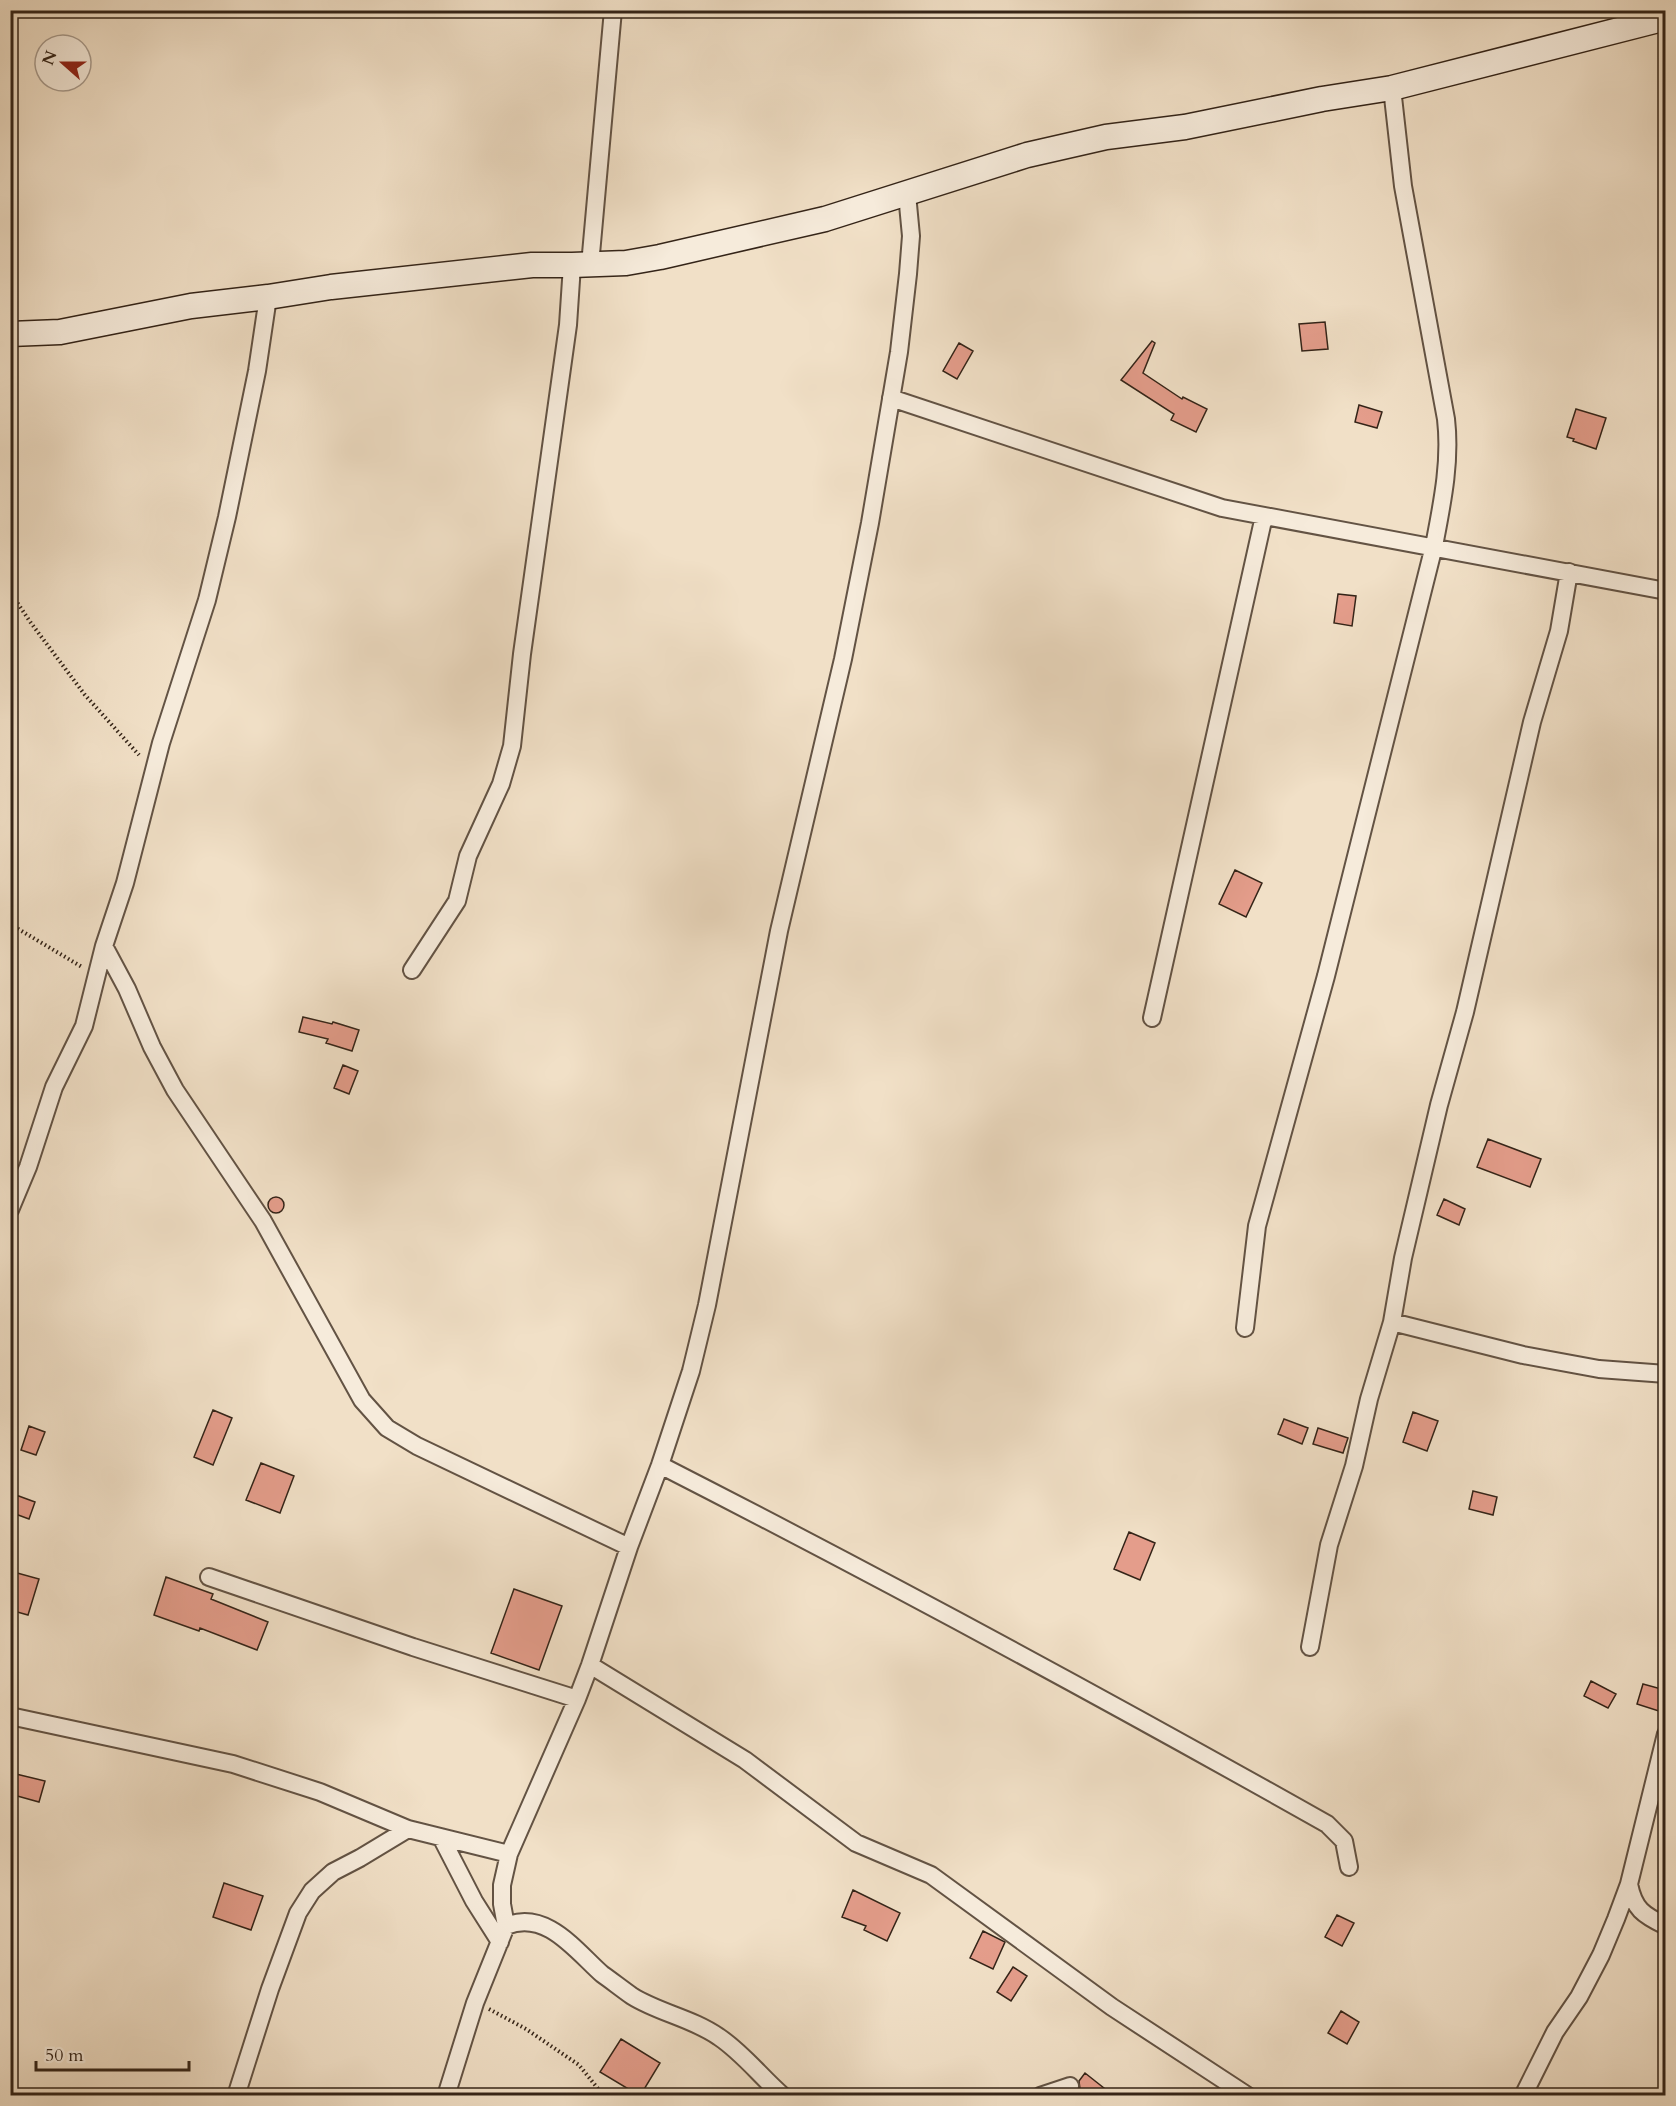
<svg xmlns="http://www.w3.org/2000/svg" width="1676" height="2106" viewBox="0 0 1676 2106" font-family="Cardo,serif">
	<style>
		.building { fill: #e49d8b; stroke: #342418; stroke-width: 1.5 }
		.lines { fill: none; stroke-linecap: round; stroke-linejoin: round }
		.street-casing { stroke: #635344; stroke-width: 20 }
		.secondary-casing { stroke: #342418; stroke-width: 27 }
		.path { stroke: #342418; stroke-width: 4; stroke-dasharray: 1.5 3; stroke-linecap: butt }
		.street { stroke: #f6ebdb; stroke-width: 16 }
		.secondary { stroke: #f6ebdb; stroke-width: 24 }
	</style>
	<rect width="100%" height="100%" fill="#f1e0c7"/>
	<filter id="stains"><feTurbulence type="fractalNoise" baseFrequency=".00333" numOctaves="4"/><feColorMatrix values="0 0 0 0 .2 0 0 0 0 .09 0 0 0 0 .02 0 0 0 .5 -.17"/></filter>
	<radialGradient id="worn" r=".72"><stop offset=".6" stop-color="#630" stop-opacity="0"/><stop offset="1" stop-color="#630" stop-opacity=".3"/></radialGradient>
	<!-- building -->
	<path class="building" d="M 1325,322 L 1328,349 L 1302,351 L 1299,324 Z
		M 1152,341 L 1155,343 L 1143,373 L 1182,399 L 1183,397 L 1207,409 L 1196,432 L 1171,420 L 1174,414 L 1121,380 Z
		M 959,343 L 973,351 L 957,379 L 943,371 Z
		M 1359,405 L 1382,412 L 1377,428 L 1355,422 Z
		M 1576,409 L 1606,418 L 1596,449 L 1573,441 L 1574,439 L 1567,437 Z
		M 1338,594 L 1356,596 L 1352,626 L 1334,623 Z
		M 1235,870 L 1262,883 L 1246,917 L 1219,904 Z
		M 303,1017 L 332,1024 L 333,1022 L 359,1030 L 352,1051 L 326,1043 L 328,1039 L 299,1032 Z
		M 343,1065 L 358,1071 L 349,1094 L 334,1088 Z
		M 1488,1139 L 1541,1159 L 1530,1187 L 1477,1167 Z
		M268 1205a8 8 0 1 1 16 0a8 8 0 1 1-16 0Z
		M 1444,1199 L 1465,1209 L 1459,1225 L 1437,1215 Z
		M 213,1410 L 232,1418 L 213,1465 L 194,1457 Z
		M 1413,1412 L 1438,1421 L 1427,1451 L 1403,1442 Z
		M 1284,1419 L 1308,1428 L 1302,1444 L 1278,1434 Z
		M 29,1426 L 45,1432 L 36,1455 L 21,1450 Z
		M 1318,1428 L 1348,1438 L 1343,1453 L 1313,1444 Z
		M 261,1463 L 294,1476 L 280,1513 L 246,1500 Z
		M 1473,1491 L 1497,1497 L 1493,1515 L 1469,1509 Z
		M 16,1495 L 35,1502 L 29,1519 L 10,1512 Z
		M 1129,1532 L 1155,1543 L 1140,1580 L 1114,1569 Z
		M 10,1571 L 39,1579 L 28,1615 L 10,1610 Z
		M 166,1577 L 213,1594 L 211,1599 L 268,1622 L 257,1650 L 200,1628 L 199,1631 L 154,1615 Z
		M 514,1589 L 562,1606 L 539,1670 L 491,1653 Z
		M 1591,1681 L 1616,1694 L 1608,1708 L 1584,1696 Z
		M 1643,1684 L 1665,1690 L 1665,1713 L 1637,1704 Z
		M 16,1774 L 45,1781 L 39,1802 L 10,1794 Z
		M 224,1883 L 263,1896 L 251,1930 L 213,1917 Z
		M 853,1890 L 900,1913 L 887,1941 L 864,1930 L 866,1926 L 842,1917 Z
		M 1337,1915 L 1354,1923 L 1342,1946 L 1325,1937 Z
		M 983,1931 L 1005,1942 L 993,1969 L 970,1958 Z
		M 1013,1967 L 1027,1976 L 1011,2001 L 997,1992 Z
		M 1341,2011 L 1359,2022 L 1347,2044 L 1328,2033 Z
		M 621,2039 L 660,2063 L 640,2096 L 600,2072 Z
		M 1085,2073 L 1114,2096 L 1088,2096 L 1080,2089 L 1079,2081 Z"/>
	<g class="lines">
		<!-- street casing -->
		<g class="street-casing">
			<path id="street" d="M 590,265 L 613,10
				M 891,398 L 1222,508 L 1666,591
				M 104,946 L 127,989 L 152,1047 L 175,1090 L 263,1221 L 362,1400 L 387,1428 L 417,1446 L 629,1547
				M 412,970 L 457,901 L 468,856 L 501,784 L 512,746 L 522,654 L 568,325 L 572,265
				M 1152,1018 L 1264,516
				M 10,1210 L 28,1167 L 54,1087 L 84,1026 L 104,946 L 125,883 L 161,743 L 207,600 L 227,517 L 257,371 L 268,297
				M 1392,1322 L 1523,1355 L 1599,1369 L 1666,1374
				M 1245,1328 L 1257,1226 L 1326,976 L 1434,546 C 1442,504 1451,462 1446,419 L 1403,186 L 1392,88
				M 660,1465 C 885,1580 1107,1700 1327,1824 L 1344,1841 L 1349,1867
				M 209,1577 L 413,1647 L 577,1699
				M 1310,1647 L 1329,1545 L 1354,1466 L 1369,1399 L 1392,1322 L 1403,1258 L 1439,1105 L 1465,1012 L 1532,722 L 1559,631 L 1569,572
				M 590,1665 L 745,1760 L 856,1843 L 931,1875 L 1112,2007 L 1248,2096
				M 10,1716 L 233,1764 L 320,1792 L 408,1829 L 509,1854
				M 441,1837 L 474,1901 L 500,1942
				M 1629,1884 C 1634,1909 1643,1915 1666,1926
				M 506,1926 C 546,1909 576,1951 602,1974 C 612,1981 622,1989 632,1996 C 659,2013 692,2018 719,2037 C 743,2053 761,2077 783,2096
				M 236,2096 L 270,1989 L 298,1913 L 312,1891 L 333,1872 L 360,1858 L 408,1829
				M 446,2096 L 475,2003 L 506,1926 L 502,1904 L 502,1885 L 509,1854 L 577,1699 L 590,1665 L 629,1547 L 660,1465 L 691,1371 L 707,1305 L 779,931 L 843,659 L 870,523 L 899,352 L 908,274 L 911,236 L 907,194
				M 1040,2096 L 1070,2086
				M 1523,2096 L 1555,2032 L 1579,1997 L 1601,1955 L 1616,1919 L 1629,1884 L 1666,1734"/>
		</g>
		<!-- secondary casing -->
		<g class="secondary-casing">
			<path id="secondary" d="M 10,334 L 60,332 L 191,306 L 268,297 L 331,287 L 532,265 L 572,265 L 626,263 L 660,257 L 825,219 L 1027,155 L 1106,137 L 1185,127 L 1322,99 L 1392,88 L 1666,18"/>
		</g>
		<!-- path -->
		<path class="path" d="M 10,592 L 31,623 L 85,695 L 139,755
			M 10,924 L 82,967
			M 489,2009 L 526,2029 L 579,2065 L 604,2096
			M 555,2096 L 580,2092 L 601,2096"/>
		<!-- street -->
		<use href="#street" class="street"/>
		<!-- secondary -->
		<use href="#secondary" class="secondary"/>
	</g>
	<!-- margin -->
	<rect width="1676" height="2106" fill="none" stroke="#f1e0c7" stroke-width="36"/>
	<rect x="12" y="12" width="1652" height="2082" fill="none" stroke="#342418" stroke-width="3"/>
	<rect x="18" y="18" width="1640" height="2070" fill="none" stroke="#342418" stroke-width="1.5"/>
	<!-- north arrow -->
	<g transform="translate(63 63) rotate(291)"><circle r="28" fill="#f6ebdb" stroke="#a89b8d" stroke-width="1.5"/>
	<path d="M0-4.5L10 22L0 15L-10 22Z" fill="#8f2418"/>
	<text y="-9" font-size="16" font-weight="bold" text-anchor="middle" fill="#342418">N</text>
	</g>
	<!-- scale -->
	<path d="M36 2061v9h153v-9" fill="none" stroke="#342418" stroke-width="3"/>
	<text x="45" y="2061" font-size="18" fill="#342418" stroke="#f6ebdb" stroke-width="4.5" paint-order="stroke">50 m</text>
	<rect width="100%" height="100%" filter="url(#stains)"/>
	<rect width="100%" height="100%" fill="url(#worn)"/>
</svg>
